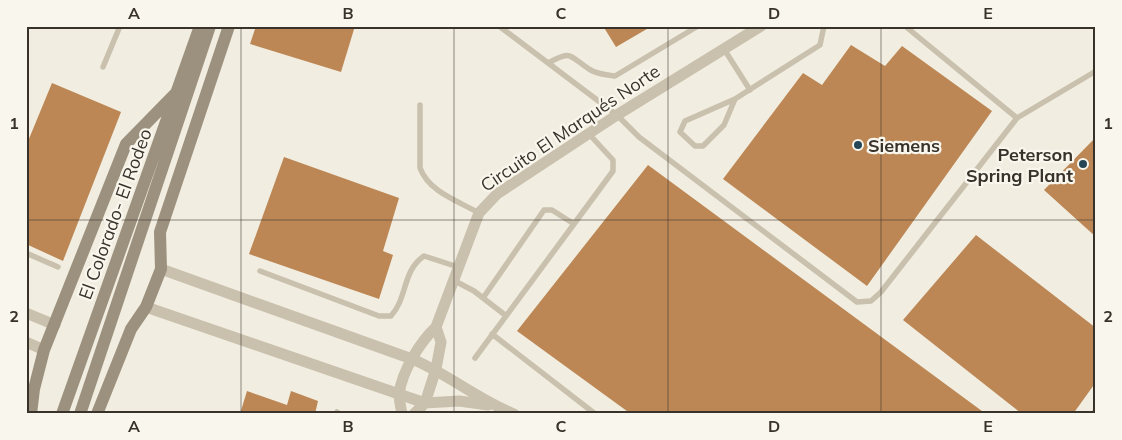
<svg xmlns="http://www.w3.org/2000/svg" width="1122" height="440" viewBox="0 0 1122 440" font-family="Mulish,sans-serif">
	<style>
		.building { fill: #bc8754 }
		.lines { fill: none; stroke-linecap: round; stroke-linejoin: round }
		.lane { stroke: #c9c0ad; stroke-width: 5.5 }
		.street { stroke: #c9c0ad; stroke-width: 11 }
		.secondary { stroke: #9c917e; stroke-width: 12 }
		.grid { fill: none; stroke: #38322b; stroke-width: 1; stroke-opacity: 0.55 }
		.poi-dot { fill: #244656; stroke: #f9f6ed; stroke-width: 2 }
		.labels { text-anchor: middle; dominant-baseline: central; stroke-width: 4.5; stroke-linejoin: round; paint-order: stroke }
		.street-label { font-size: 18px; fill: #38322b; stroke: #f9f6ed }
		.poi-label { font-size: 18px; font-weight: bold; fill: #38322b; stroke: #f9f6ed; text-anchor: start }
		.neatline { fill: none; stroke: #38322b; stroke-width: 2 }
		.grid-label { font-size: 16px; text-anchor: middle; font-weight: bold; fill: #38322b }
	</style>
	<rect width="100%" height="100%" fill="#f1ede0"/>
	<!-- building -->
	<path class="building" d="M 256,26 L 355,26 L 341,72 L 250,44 Z
		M 603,26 L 652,26 L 616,47 Z
		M 851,45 L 885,66 L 902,46 L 992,111 L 867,286 L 723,179 L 803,73 L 822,85 Z
		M 52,83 L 121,112 L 63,261 L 26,244 L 26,146 Z
		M 1096,137 L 1096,237 L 1044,190 Z
		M 284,157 L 399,198 L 383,251 L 393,255 L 379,299 L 249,254 Z
		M 648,165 L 986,414 L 631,414 L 517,331 Z
		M 976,235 L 1096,328 L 1096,382 L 1073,414 L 1022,414 L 903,320 Z
		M 247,391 L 287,405 L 291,391 L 318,401 L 315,414 L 240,414 Z"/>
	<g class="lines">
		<!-- lane -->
		<path class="lane" d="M 499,26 L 617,115 L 639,137 L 857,302 L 871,301 L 881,292 L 1017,118 L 905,26
			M 724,49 L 750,90
			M 548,63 C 572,50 568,55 589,69 C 596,74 606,75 615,76 L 698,26
			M 103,67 L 120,26
			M 735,99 L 685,121 L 680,132 L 695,146 L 703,146 L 724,125 L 735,99 L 820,45 L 824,26
			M 420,105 L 420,168 C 429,192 458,201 479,213
			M 1017,118 L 1096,71
			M 574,224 L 613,171 L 613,160 L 589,134
			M 26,253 L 58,267
			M 260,271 L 379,316 L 391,316 C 408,297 402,271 424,256 L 458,267
			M 453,280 L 474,291 L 505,315
			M 492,334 L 594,413
			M 475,358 L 574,224 L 552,210 L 544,210 L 483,298
			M 337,412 L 340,414
			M 1093,414 L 1096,410"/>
		<!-- street -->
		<path class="street" d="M 161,269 L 412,359 C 448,374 477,399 514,414
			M 146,307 L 425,403 L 459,401 L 488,405
			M 26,313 L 55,325
			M 26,342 L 44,350
			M 402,414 C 401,408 399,400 399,394 C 402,371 420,342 436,327 L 479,213 L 497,194 L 617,115 L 761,26
			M 414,414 L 425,403 L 436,369 L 441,342 L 436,327"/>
		<!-- secondary -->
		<path class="secondary" d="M 31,414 L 34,389 L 44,350 L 126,144 L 175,94
			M 62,414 L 200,26
			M 80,414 L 210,26
			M 97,414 L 131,329 L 146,307 L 161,269 L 160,232 L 229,26"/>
	</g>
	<!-- grid -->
	<path class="grid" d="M 241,26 L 241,414M 454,26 L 454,414M 668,26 L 668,414M 881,26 L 881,414M 26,220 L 1096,220"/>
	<!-- markers -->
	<g class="poi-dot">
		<circle cx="858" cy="145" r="5"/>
		<circle cx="1083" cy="164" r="5"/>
	</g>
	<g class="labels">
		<!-- street labels -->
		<g class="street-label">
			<text transform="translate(570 128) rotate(-34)">Circuito El Marqués Norte</text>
			<text transform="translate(115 214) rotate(-70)">El Colorado- El Rodeo</text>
		</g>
		<!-- poi labels -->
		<g class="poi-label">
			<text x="868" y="145">Siemens</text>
			<text x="1073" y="154" text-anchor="end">Peterson<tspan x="1073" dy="21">Spring Plant</tspan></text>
		</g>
	</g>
	<!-- border -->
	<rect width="1122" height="440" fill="none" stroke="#f9f6ed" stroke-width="55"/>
	<rect x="28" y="28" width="1066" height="384" class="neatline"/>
	<g class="grid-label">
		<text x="134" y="19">A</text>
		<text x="348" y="19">B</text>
		<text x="561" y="19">C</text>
		<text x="774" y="19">D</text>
		<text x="988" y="19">E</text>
		<text x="14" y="129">1</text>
		<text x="1108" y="129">1</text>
		<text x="14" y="322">2</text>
		<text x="1108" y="322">2</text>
		<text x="134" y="432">A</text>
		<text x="348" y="432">B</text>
		<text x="561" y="432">C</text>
		<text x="774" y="432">D</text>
		<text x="988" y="432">E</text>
	</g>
</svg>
